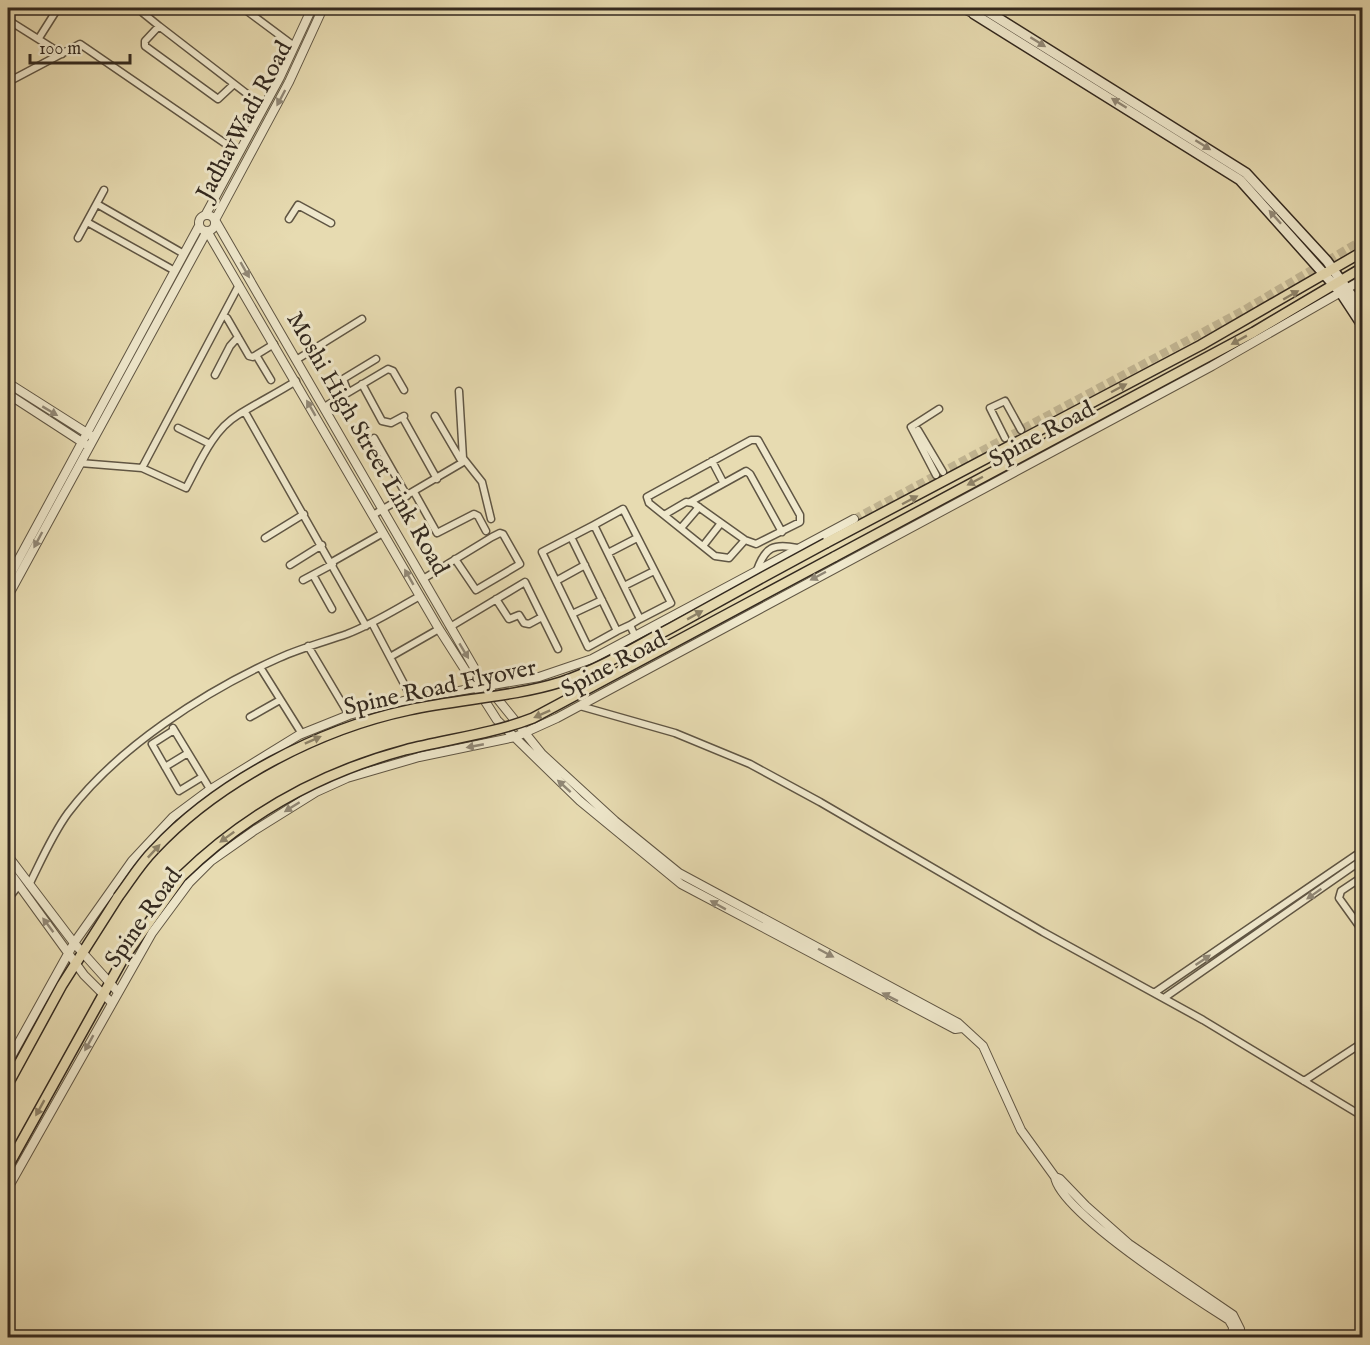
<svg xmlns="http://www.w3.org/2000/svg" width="1370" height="1345" viewBox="0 0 1370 1345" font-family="'IM FELL English',serif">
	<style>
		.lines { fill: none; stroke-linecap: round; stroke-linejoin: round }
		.tertiary-tunnel { stroke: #c3b794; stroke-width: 8; stroke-dasharray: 8 4; stroke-linecap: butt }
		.minor-casing { stroke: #605644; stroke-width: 9 }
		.tertiary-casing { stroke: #605644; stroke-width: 10 }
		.secondary-casing { stroke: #33291f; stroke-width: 12 }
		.primary-casing { stroke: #33291f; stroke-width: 12 }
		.minor { stroke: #efe8cc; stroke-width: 6 }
		.tertiary { stroke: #efe8cc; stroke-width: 8 }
		.secondary { stroke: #efe8cc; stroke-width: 9 }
		.primary { stroke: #e7dbb1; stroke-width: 9 }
		.primary-bridge-casing { stroke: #33291f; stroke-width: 12; stroke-linecap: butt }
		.primary-bridge { stroke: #e7dbb1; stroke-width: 9 }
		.oneway { fill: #918876 }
		.oneway2 { fill: #8d8268 }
		.labels { text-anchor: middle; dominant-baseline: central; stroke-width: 6; stroke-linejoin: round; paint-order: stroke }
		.street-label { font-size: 24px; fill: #33291f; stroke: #efe8cc }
	</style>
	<rect width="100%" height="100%" fill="#e7dbb1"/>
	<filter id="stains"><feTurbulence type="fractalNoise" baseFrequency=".00333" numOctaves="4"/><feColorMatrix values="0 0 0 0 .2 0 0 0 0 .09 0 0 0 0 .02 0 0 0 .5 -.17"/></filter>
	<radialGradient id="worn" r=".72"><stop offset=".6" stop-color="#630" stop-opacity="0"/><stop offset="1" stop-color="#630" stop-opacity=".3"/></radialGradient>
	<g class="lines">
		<!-- tertiary-tunnel -->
		<path class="tertiary-tunnel" d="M 854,519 L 1242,311 L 1362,240"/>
		<!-- minor casing -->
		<g class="minor-casing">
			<path id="minor" d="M 243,8 L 294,46
				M 143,13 L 159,26
				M 8,20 L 62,54
				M 39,38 L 58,8
				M 8,82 L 80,44 L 239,153
				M 233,85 L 218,99 L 145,46 L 145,41 L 159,26 L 264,107
				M 97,204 L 184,254
				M 289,219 L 298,205 L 331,223
				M 87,222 L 175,271
				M 78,238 L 104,190
				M 227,318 L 249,356 L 253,357 L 274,344
				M 256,355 L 271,380
				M 296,360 L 362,319
				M 215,375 L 230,346 L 238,337
				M 362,384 L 382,421 L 391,423 L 404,416
				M 459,391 L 463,458 L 482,482 L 491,519
				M 348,392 L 343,379 L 376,359
				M 324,407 L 388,369 L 393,371 L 404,390
				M 245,412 L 366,626
				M 435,416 L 462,462
				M 404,420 L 437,479
				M 178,428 L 210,444
				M 918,430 L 943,472
				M 374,438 L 407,496
				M 1005,438 L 990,408 L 1005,401 L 1021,430
				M 712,461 L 723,482
				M 80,463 L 142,468 L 186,488 C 200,462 213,430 238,415 C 257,403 277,393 296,381
				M 142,468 L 239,285
				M 936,475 L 911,427 L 939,409
				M 414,492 L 437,533 L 474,514 L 478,516 L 486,531
				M 690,502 L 746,471 L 750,474 L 782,532
				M 373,515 L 465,461
				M 664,515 L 686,502 L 693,503 L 745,540 L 756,544 L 800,522 L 800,515 L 758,440 L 751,440 L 647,497 L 649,503 L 715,556 L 729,558 L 745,540
				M 594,525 L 623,509 L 671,603 L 640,619
				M 681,528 L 699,507
				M 571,537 L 617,631 L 630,625
				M 265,538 L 304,514
				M 703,546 L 721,523
				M 608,553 L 637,538
				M 332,562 L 383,533
				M 290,565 L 322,545
				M 757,570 C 765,547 774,543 797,548
				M 313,575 L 332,609
				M 423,579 L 492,537 L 500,533 L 503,534 L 520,564 L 476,590 L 455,559
				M 303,580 L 333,564
				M 556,581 L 585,565
				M 624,586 L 654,571
				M 496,599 L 509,619 L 519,615 L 524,623 L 529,624 L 542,617
				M 572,614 L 602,600
				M 372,623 L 412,699
				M 450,627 L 525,582 L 558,649
				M 617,631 L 588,647 L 542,552 L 594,525 L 640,619 L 630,625 L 635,636
				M 308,646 L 349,715
				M 390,657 L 439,629
				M 260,667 L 302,734
				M 580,706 L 675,733 L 750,764 L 820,802 L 1043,932 L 1203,1020 L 1362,1116
				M 250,717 L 280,700
				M 173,728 L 210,789
				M 174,730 L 152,744 L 179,791 L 202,777
				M 165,767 L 188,753
				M 1362,877 L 1341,891 L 1339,898 L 1362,930
				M 29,885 C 41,861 52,835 68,813 C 117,748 205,691 279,658 C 301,648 324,642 347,634 C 373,624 396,609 420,596
				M 8,899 L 19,885
				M 1154,993 L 1362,851
				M 1164,998 L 1362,860
				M 1304,1081 L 1362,1043"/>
		</g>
		<!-- tertiary casing -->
		<g class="tertiary-casing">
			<path id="tertiary" d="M 323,8 L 289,82 L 215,220 L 479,676 L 542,754 L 615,821 L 679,873 L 958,1023 L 983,1046 L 1021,1130 L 1055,1177 C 1060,1212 1196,1299 1229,1320 L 1233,1327 L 1232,1338
				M 962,8 L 974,14
				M 206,214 L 280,77 L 312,8
				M199 223a8 8 0 1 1 16 0a8 8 0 1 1-16 0Z
				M 8,383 L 90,435
				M 8,394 L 85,444
				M 8,579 L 199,226
				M 8,596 L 207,231 L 439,629 L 497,720 L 580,801 L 681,884 L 955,1029 L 962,1028
				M 8,856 L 74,943 L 118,992
				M 8,870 L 84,975 L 111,1002
				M 8,1062 L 74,943 L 132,861 L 173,817 L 208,791 L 299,735 L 349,715 L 407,700 L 539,677 L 592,659 L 854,519
				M 1055,1177 L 1060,1179 L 1086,1206 L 1129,1244 L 1233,1315 L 1240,1329 L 1239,1338
				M 8,1188 L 152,933 L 189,883 L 211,861 L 255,830 L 316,792 L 347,778 L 419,757 L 515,737 L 557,718 L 1212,366 L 1362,280"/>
		</g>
		<!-- secondary casing -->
		<g class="secondary-casing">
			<path id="secondary" d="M 978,8 L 974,14 L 1240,180 L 1341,293 L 1362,325
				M 982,8 L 1246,173 L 1327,261 L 1362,310"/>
		</g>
		<!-- primary casing -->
		<g class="primary-casing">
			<path id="primary" d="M 826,543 L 1201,345 L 1362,252
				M 834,557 L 1254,332 L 1362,268
				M 8,1084 L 62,985 L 118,897
				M 8,1166 L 123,959 L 182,876"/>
		</g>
		<!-- minor -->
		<use href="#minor" class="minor"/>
		<!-- tertiary -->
		<use href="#tertiary" class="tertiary"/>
		<!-- secondary -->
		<use href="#secondary" class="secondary"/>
		<!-- primary -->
		<use href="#primary" class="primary"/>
		<!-- primary-bridge casing -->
		<g class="primary-bridge-casing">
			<path id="primary-bridge" d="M 182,876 C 246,814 319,773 405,750 C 448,739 492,734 533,718 L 834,557
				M 118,897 C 130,881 140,864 154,850 C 217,782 319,729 409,710 C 459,699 513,697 561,682 C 600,669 635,647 671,628 C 723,599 774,571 826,543"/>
		</g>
		<!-- primary-bridge -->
		<use href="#primary-bridge" class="primary-bridge"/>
	</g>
	<!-- one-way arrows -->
	<defs><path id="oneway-solid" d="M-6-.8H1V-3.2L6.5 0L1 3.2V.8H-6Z" transform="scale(1.5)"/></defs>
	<g class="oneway">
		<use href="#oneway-solid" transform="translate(1038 42) rotate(32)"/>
		<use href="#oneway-solid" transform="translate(281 98) rotate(118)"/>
		<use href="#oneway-solid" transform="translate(1119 103) rotate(-148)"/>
		<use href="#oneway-solid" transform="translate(1203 145) rotate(32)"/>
		<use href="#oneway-solid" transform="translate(1275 217) rotate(-132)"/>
		<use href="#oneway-solid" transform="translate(245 270) rotate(60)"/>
		<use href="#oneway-solid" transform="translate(311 408) rotate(-120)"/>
		<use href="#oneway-solid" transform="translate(50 411) rotate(31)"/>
		<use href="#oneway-solid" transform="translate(38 540) rotate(118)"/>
		<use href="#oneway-solid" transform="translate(818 576) rotate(152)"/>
		<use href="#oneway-solid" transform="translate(409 577) rotate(-120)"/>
		<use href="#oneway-solid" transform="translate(464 651) rotate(59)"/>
		<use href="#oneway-solid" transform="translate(475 746) rotate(169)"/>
		<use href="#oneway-solid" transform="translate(564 786) rotate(-138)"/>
		<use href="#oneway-solid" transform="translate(292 807) rotate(148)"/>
		<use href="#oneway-solid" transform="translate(1314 894) rotate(145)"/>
		<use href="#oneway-solid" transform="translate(718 905) rotate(-151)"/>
		<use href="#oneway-solid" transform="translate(48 925) rotate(-127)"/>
		<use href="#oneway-solid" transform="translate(826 953) rotate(28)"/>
		<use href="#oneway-solid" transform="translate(1203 960) rotate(-34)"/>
		<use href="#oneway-solid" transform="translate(890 997) rotate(-153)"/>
		<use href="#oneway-solid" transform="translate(89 1043) rotate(119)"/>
	</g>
	<g class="oneway2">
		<use href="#oneway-solid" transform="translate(1291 295) rotate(-30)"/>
		<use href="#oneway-solid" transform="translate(1239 340) rotate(151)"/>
		<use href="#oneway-solid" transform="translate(1119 388) rotate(-28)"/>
		<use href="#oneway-solid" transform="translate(975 481) rotate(152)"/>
		<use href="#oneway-solid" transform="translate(910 500) rotate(-28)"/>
		<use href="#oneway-solid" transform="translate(695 615) rotate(-29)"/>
		<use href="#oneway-solid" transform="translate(542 714) rotate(156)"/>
		<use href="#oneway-solid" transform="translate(313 740) rotate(-24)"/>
		<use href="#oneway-solid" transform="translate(227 837) rotate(144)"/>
		<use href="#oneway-solid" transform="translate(154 851) rotate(-47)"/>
		<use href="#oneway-solid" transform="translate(40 1108) rotate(119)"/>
	</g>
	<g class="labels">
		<!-- street labels -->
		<g class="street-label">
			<text transform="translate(245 121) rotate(-62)">JadhavWadi Road</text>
			<text transform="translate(1042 435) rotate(-28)">Spine Road</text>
			<text transform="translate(367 444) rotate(60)">Moshi High Street Link Road</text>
			<text transform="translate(614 665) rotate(-28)">Spine Road</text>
			<text transform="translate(440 688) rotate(-12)">Spine Road Flyover</text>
			<text transform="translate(144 918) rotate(-55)">Spine Road</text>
		</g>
	</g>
	<!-- margin -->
	<rect width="1370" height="1345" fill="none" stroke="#e7dbb1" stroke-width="30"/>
	<rect x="9" y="9" width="1352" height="1327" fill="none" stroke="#33291f" stroke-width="3"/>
	<rect x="15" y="15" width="1340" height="1315" fill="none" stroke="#33291f" stroke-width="1.5"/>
	<!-- scale -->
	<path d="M30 54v9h100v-9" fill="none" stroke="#33291f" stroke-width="3"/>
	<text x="39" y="54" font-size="18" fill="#33291f" stroke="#efe8cc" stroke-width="4.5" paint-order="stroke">100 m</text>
	<rect width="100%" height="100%" filter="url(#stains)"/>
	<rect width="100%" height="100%" fill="url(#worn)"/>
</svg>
